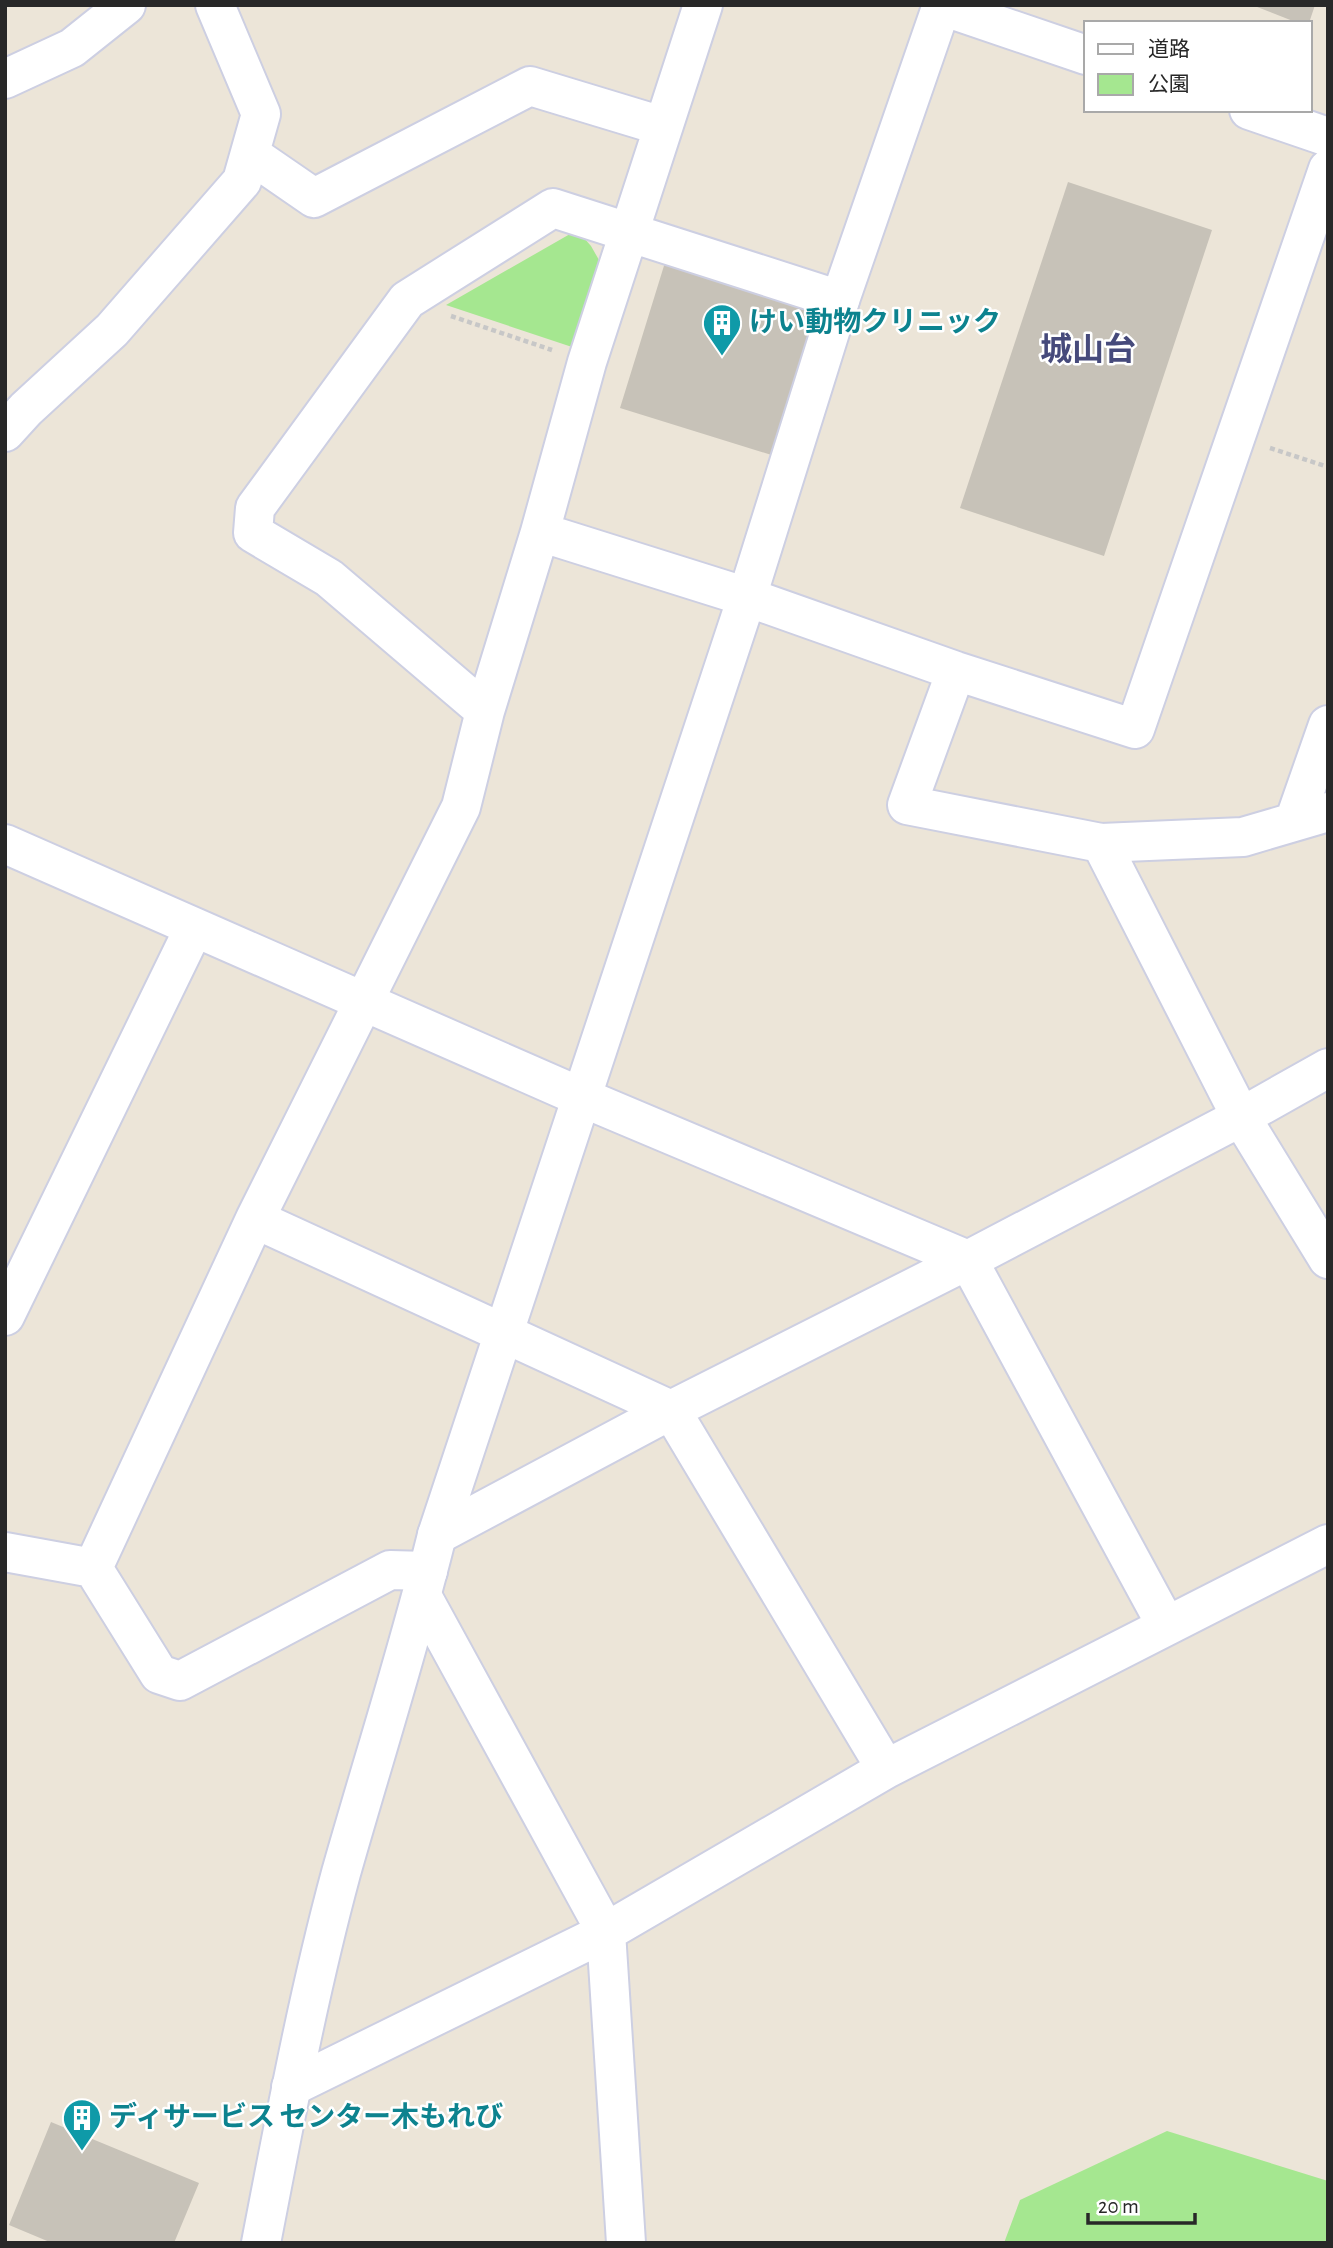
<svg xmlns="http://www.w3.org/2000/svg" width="1333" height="2248" viewBox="0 0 1333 2248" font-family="'Alegreya Sans','Noto Sans JP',sans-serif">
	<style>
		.green { fill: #a5e790 }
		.building { fill: #c7c2b8 }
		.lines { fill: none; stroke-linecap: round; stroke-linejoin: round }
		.minor-casing { stroke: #cdcfe2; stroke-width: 42 }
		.tertiary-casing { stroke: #cdcfe2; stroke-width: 42 }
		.path { stroke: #c7c7c7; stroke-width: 4.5; stroke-dasharray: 5 3.5; stroke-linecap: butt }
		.minor { stroke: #fff; stroke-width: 38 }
		.tertiary { stroke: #fff; stroke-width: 38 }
		.labels { text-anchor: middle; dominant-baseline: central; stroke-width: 5; stroke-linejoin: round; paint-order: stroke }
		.culture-label { font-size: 28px; font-weight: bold; fill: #0d838f; stroke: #fff; text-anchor: start }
		.quarter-label { font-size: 32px; font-weight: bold; fill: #464a7b; stroke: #fff }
	</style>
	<rect width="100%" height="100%" fill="#ece5d8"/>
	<!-- green -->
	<path class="green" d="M 577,230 L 591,246 L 603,267 L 572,347 L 446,305 Z
		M 1167,2131 L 1328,2181 L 1328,2243 L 1004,2243 L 1020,2200 Z"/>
	<!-- building -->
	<path class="building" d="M 1252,5 L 1315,5 L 1309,23 L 1298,23 Z
		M 1068,182 L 1212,230 L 1104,556 L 960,508 Z
		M 667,256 L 824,305 L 778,457 L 620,408 Z
		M 51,2122 L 199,2183 L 174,2243 L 52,2243 L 9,2225 Z"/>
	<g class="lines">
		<!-- minor casing -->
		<g class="minor-casing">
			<path id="minor" d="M 942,6 L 1086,55
				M 5,79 L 72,48 L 126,5
				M 1249,110 L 1328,137
				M 250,154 L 314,198 L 530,86 L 662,126
				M 5,432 L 26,409 L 112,330 L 242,181 L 261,114 L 215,5
				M 540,532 L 747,597 L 956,671 L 1135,729 L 1328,169
				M 956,671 L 907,805 L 1101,843 L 1243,837 L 1328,812
				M 485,711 L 329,578 L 253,533 L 255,508 L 407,300 L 553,208 L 840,300
				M 1294,822 L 1328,725
				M 1101,843 L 1241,1117 L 1328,1259
				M 5,844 L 581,1097 L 968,1260 L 1166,1625
				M 255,1219 L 671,1410 L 886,1769
				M 5,1316 L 194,928
				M 437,1535 L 671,1410 L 968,1260 L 1241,1117 L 1328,1068
				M 5,1552 L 93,1568 L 255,1219 L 461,807 L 485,711 L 540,532 L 587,362 L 703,5
				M 93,1568 L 159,1674 L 180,1681 L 390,1570 L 428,1571
				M 422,1596 L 606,1932 L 626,2243
				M 291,2087 L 606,1932 L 886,1769 L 1328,1544"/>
		</g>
		<!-- tertiary casing -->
		<g class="tertiary-casing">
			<path id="tertiary" d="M 261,2243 C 285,2119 308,1995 341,1873 C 373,1760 409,1649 437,1535 L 747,597 L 840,300 L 942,5"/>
		</g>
		<!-- path -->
		<path class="path" d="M 451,316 L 552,350
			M 1270,448 L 1328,467"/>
		<!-- minor -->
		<use href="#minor" class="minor"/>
		<!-- tertiary -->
		<use href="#tertiary" class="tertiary"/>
	</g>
	<!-- icons -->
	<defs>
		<g id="building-pin" transform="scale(2.0125)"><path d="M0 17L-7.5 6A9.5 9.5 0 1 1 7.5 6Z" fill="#0f9aa8" stroke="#fff"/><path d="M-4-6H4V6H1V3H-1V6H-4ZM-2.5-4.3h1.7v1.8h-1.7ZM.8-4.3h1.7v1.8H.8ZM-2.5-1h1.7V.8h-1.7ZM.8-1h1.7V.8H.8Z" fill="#fff"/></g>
	</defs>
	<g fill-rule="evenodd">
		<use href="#building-pin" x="722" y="323"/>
		<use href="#building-pin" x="82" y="2118"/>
	</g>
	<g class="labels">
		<!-- culture labels -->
		<g class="culture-label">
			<text x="749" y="323">けい動物クリニック</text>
			<text x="109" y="2118">ディサービス センター木もれび</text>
		</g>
		<!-- quarter labels -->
		<g class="quarter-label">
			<text x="1088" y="350">城山台</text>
		</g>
	</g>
	<!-- border -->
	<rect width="1333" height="2248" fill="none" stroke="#282828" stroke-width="14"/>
	<!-- legend -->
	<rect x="1084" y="21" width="228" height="91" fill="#ffffff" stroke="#a9a9a9" stroke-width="2"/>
	<rect x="1098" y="44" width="35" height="10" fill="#ffffff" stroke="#a9a9a9" stroke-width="2"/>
	<text x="1148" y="56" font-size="21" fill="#282828">道路</text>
	<rect x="1098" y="74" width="35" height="21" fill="#a5e790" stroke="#a9a9a9" stroke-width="2"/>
	<text x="1148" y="91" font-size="21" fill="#282828">公園</text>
	<!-- scale -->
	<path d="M1088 2213v10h107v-10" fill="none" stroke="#282828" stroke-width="3.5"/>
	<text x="1098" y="2213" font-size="21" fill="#282828" stroke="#ffffff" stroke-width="5" paint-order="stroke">20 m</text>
</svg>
